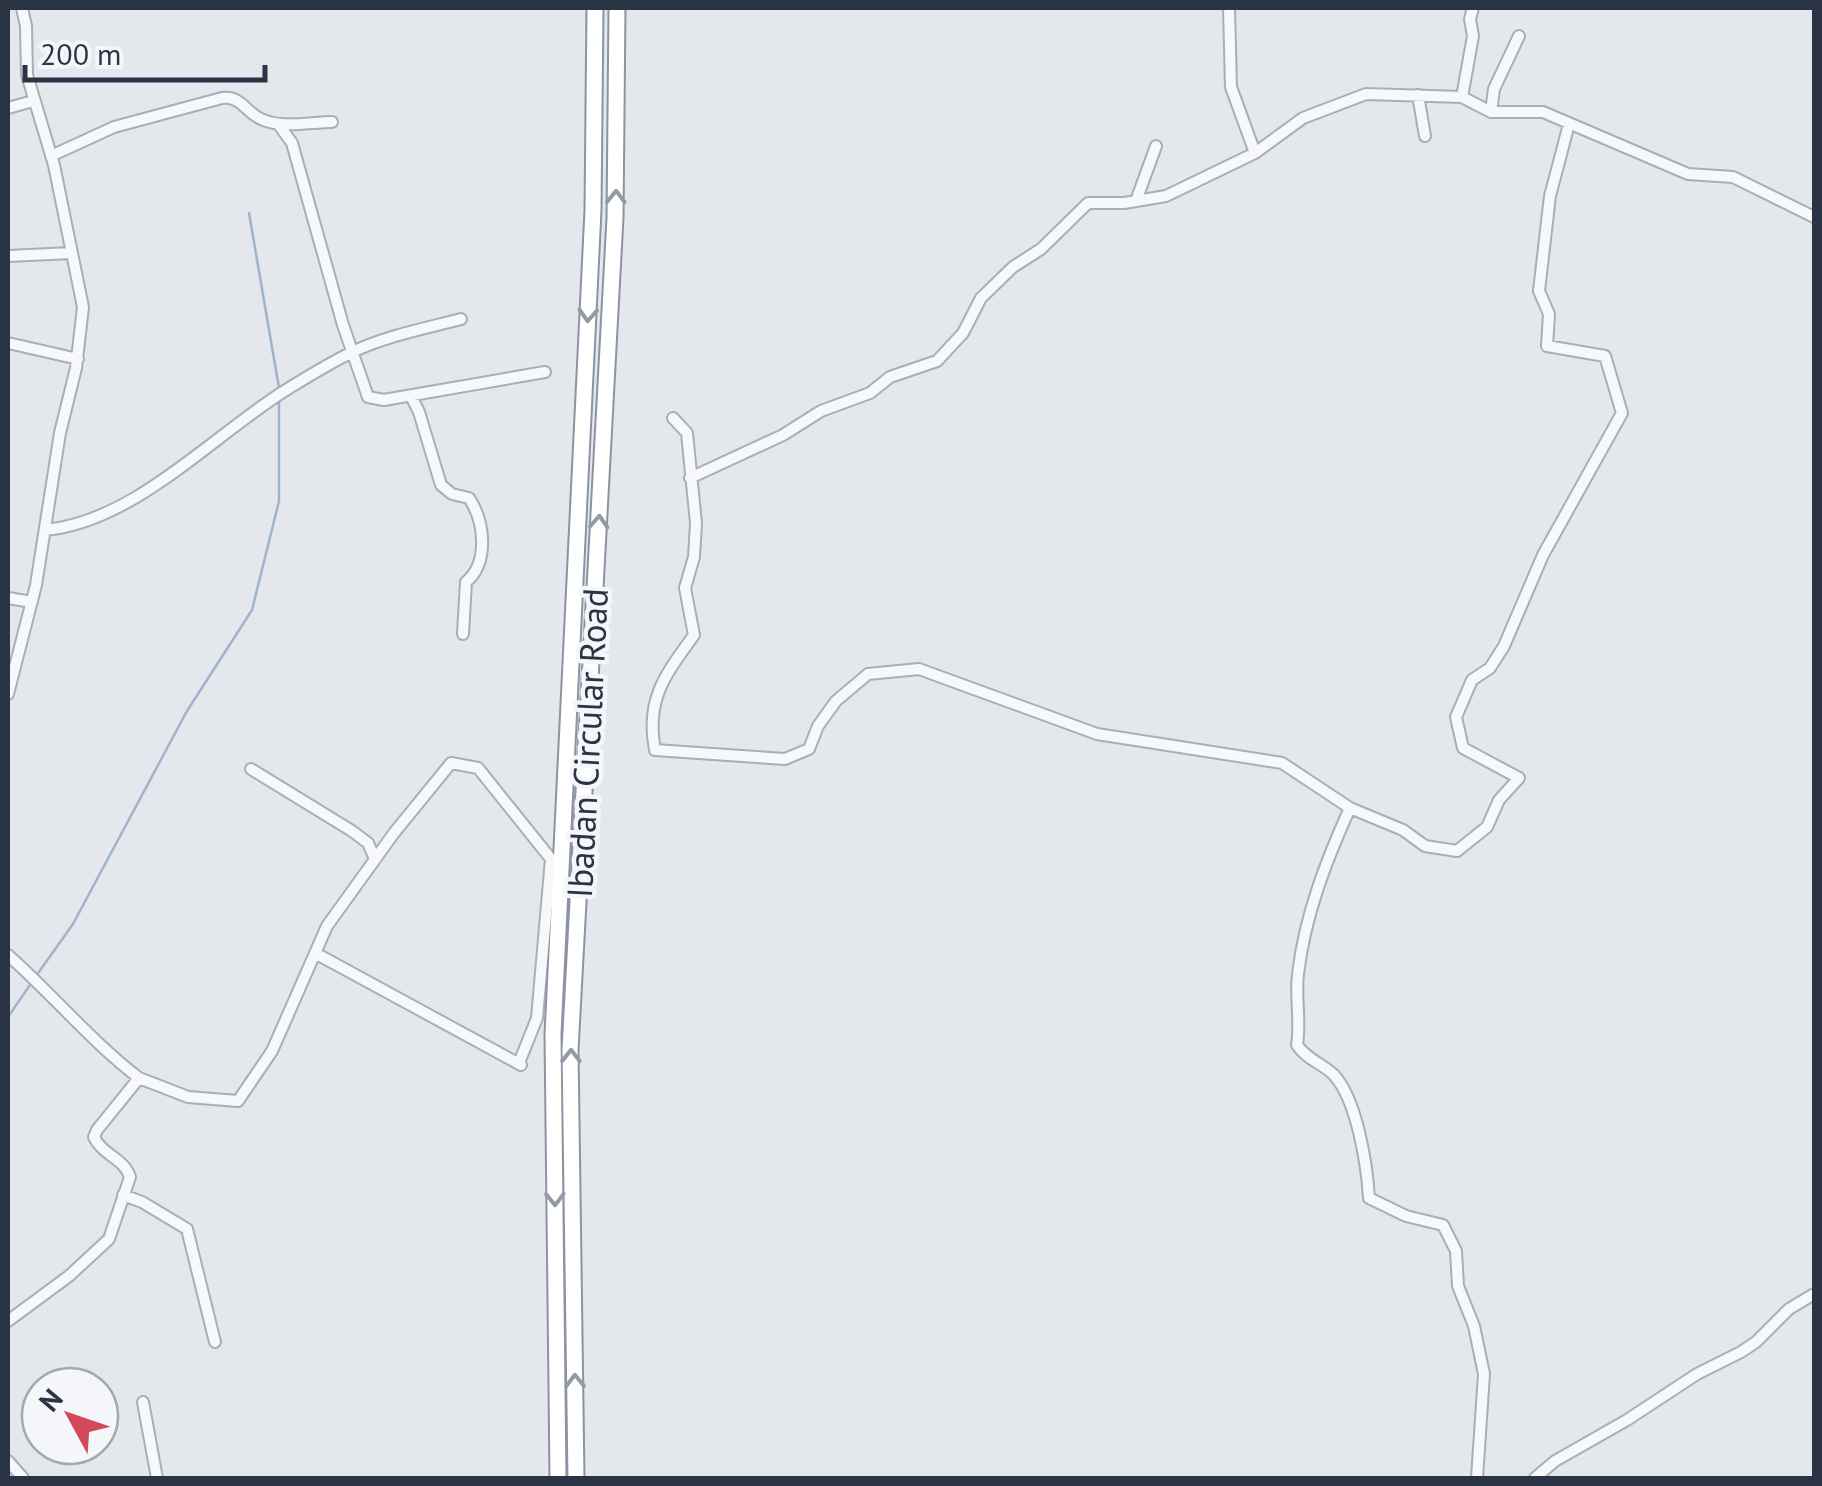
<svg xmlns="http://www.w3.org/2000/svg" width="1822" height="1486" viewBox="0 0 1822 1486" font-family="'PT Sans',sans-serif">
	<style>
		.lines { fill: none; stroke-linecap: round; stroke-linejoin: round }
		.stream { stroke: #9fb4cc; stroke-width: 2.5 }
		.minor-casing { stroke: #a9aeb7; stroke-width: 14 }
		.highway-casing { stroke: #8b94a3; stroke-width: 19 }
		.minor { stroke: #f7f8fa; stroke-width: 10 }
		.highway { stroke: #fff; stroke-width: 15 }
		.oneway { stroke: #959aa2 }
		.labels { text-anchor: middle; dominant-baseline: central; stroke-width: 9; stroke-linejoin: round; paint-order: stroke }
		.street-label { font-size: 35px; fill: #2b3445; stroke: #f4f6f9 }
	</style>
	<rect width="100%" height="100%" fill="#e4e7ec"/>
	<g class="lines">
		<!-- stream -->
		<path class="stream" d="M 249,213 L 279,388
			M 36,976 L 73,924 L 187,711 L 252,610 L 279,501 L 279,401
			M 8,1017 L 32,982"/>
		<!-- minor casing -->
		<g class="minor-casing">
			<path id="minor" d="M 1229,8 L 1231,87 L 1255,153
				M 1418,95 L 1425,136
				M 1462,97 L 1473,36 L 1470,19 L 1473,8
				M 8,108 L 33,101
				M 1491,112 L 1494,89 L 1519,36
				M 279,125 L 292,143 L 343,325 L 368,397 L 384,400 L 545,372
				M 51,156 L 114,127 L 222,98 C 242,96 245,112 261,119 C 282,129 310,122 332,122
				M 1136,201 L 1156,146
				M 8,256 L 72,253
				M 8,343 L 78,359
				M 411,396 L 419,412 L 441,485 L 452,494 L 469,498 C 485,522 489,563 466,582 L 463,634
				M 673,418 L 687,433 L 696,523 L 694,557 L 685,588 L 694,635 C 666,674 645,699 655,750 L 785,759 L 809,749 L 818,726 L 836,701 L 868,674 L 919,669 L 1097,734 L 1282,763 L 1350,808 L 1403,830 L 1425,846 L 1457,851 L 1487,827 L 1499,800 L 1519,778 L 1463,748 L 1456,717 L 1472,680 L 1490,668 L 1504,646 L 1543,555 L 1622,413 L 1605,356 L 1547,346 L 1549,314 L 1539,291 L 1550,196 L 1569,124
				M 690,478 L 783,435 L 821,411 L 870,393 L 890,377 L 937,361 L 963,333 L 981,298 L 1013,267 L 1041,249 L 1088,203 L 1124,203 L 1166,196 L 1255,153 L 1303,118 L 1366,94 L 1462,97 L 1491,112 L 1543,112 L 1688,174 L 1733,177 L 1814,217
				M 45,530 C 134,522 212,436 286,390 C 309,376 334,360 359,349 C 391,335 427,328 461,319
				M 8,598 L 32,602
				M 8,694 L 36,585 L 60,433 L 76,368 L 83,307 L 54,165 L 27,75 L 26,26 L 22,8
				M 251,769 L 352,831 L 368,843 L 375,859
				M 1350,808 C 1326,861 1305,915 1298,974 C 1295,998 1301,1021 1297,1045 C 1307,1060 1322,1063 1334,1075 C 1357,1100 1367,1165 1369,1198 L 1406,1216 L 1443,1225 L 1456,1251 L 1458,1286 L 1474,1326 L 1484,1374 L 1477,1478
				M 315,953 L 521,1065
				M 8,955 C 52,994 92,1042 139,1078
				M 123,1195 L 142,1202 L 187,1229 L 215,1342
				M 8,1321 L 69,1276 L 109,1239 L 130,1177 C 124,1158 102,1155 94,1137 L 97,1130 L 139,1078 L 188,1097 L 238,1101 L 272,1051 L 327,926 L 394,833 L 451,763 L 478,768 L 551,859 L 537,1018 L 519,1063
				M 143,1402 L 157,1478
				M 8,1461 L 23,1478
				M 1535,1478 L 1555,1461 L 1627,1420 L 1697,1374 L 1741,1352 L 1756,1342 L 1789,1309 L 1814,1294"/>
		</g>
		<!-- highway casing -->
		<g class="highway-casing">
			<path id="highway" d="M 558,1478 L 553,1034 L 593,210 L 595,8
				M 576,1478 L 570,1050 L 615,218 L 617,8"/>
		</g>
		<!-- minor -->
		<use href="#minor" class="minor"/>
		<!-- highway -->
		<use href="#highway" class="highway"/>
	</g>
	<!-- one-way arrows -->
	<defs><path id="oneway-chevron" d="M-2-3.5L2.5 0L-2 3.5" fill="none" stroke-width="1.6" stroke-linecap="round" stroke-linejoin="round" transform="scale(2.5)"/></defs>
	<g class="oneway">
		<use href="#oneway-chevron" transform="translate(616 197) rotate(-89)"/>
		<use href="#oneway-chevron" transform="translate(588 315) rotate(93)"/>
		<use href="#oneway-chevron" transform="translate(599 522) rotate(-87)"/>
		<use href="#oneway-chevron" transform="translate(571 1056) rotate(-90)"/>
		<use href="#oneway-chevron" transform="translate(555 1199) rotate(89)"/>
		<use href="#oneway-chevron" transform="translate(575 1381) rotate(-91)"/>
	</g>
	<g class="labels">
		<!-- street labels -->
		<g class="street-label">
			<text transform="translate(587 743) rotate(-87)">Ibadan Circular Road</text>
		</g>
	</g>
	<!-- border -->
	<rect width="1822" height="1486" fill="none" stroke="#2b3445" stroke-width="20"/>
	<!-- north arrow -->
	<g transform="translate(70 1416) rotate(310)"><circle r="48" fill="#f4f6f9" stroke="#a4a8b1" stroke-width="2.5"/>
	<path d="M0-8L18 38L0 25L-18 38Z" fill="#d1495b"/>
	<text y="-15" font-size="28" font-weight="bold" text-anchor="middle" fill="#2b3445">N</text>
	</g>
	<!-- scale -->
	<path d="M25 65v15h240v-15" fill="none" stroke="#2b3445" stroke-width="5"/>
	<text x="40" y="65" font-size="30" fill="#2b3445" stroke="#f4f6f9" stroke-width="8" paint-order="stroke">200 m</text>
</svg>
